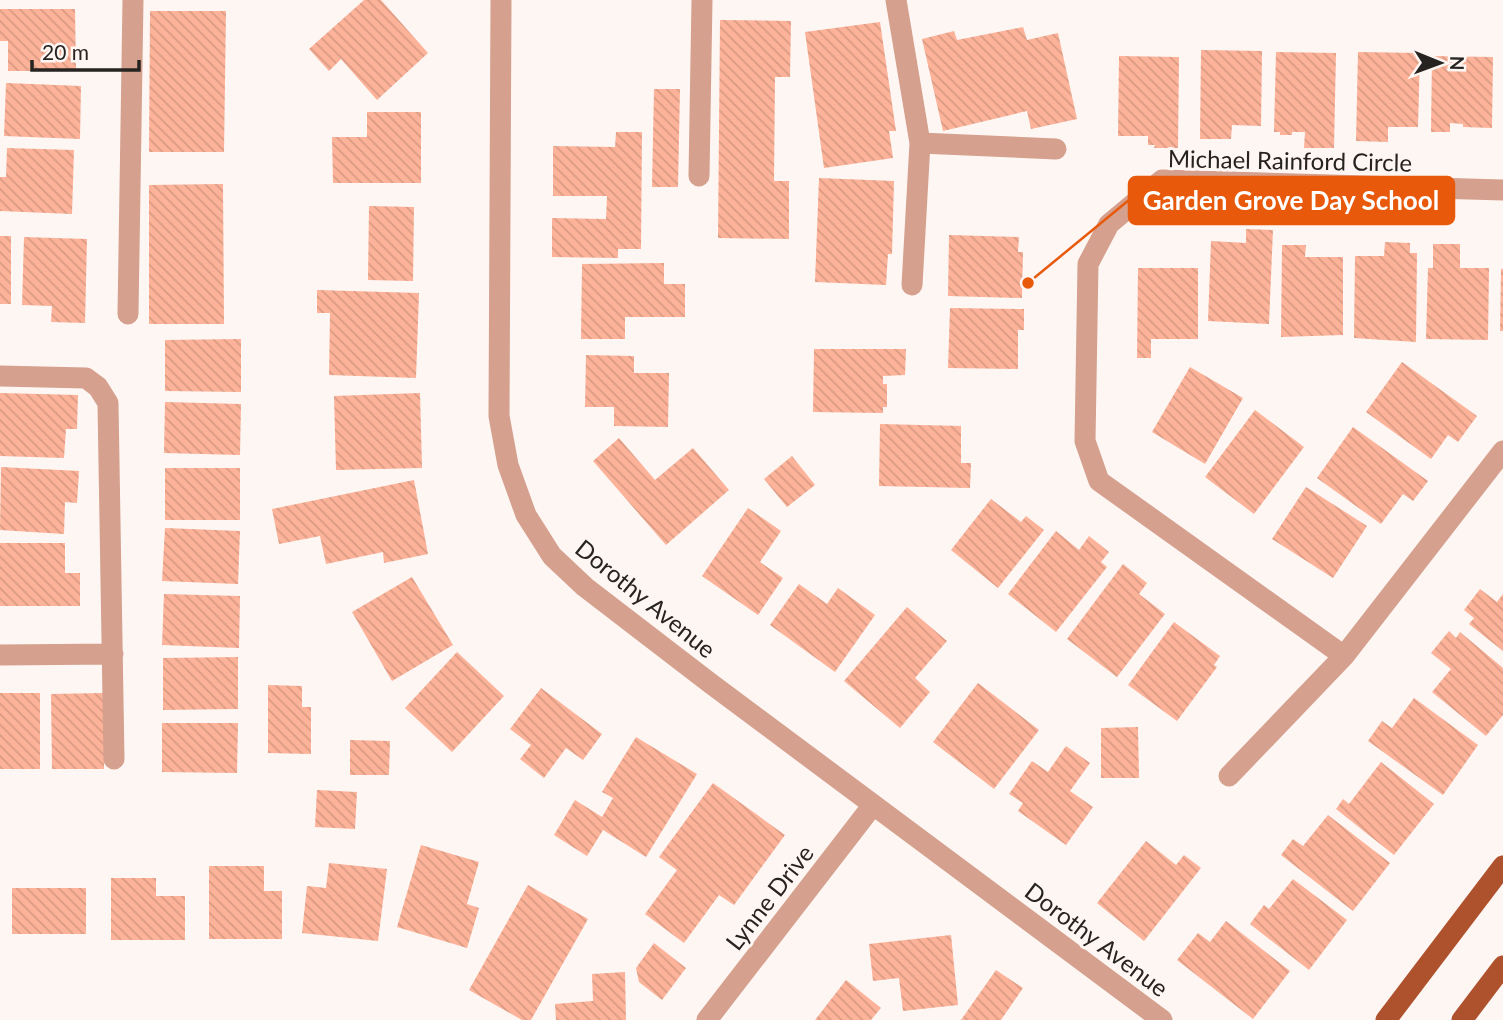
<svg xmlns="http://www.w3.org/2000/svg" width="1503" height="1020" viewBox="0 0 1503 1020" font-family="Lato,sans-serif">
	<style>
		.building { fill: url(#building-back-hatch) }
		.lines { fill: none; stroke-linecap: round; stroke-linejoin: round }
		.lane { stroke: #d5a08d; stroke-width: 21 }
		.street { stroke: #d5a08d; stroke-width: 21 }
		.primary { stroke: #ae522e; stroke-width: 21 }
		.labels { text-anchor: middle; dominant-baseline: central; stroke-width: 6; stroke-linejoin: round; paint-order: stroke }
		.street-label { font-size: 24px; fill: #262321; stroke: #fef6f3 }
		.leader { fill: none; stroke: #e8590c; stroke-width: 2.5 }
		.callout-dot { fill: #e8590c; stroke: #fef6f3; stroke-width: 2.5 }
		.callout { fill: #e8590c; stroke: #e8590c; stroke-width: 2.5 }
		.callout-label { font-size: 26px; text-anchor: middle; font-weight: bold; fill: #fff }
	</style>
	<defs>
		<pattern id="building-back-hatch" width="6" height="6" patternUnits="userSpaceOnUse" patternTransform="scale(1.75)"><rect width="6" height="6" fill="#fdb399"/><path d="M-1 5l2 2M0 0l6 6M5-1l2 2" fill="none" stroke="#d99a84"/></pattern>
	</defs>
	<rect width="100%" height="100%" fill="#fef6f3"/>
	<!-- building -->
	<path class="building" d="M 364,0 L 381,0 L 428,53 L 377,100 L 341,59 L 329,71 L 309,49 Z
		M 0,9 L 75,9 L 76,71 L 8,71 L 8,41 L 0,41 Z
		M 150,11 L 226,11 L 224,152 L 149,152 Z
		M 720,20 L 791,21 L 790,77 L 775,77 L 774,181 L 789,181 L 789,239 L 718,238 Z
		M 880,22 L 896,131 L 889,131 L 893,158 L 824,168 L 805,32 Z
		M 1023,27 L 1027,40 L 1058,33 L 1077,119 L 1031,129 L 1027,111 L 943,131 L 922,39 L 954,31 L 957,40 Z
		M 1201,50 L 1262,51 L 1261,126 L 1232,125 L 1231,139 L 1200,139 Z
		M 1276,52 L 1336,53 L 1334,148 L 1304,148 L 1305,132 L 1292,132 L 1292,135 L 1280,135 L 1280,132 L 1274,132 Z
		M 1358,52 L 1420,53 L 1418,127 L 1388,127 L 1388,142 L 1356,141 Z
		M 1119,56 L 1179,57 L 1178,148 L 1154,148 L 1155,145 L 1148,145 L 1148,136 L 1118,136 Z
		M 1432,56 L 1493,57 L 1492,128 L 1463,127 L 1463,124 L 1450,123 L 1450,132 L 1431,132 Z
		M 6,83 L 81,86 L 80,139 L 4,136 Z
		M 654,89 L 680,89 L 678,187 L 652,187 Z
		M 367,112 L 421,112 L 421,183 L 333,183 L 332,137 L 367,137 Z
		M 616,132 L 642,132 L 641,249 L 618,249 L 618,258 L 552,257 L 552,218 L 606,219 L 607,196 L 553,196 L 553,146 L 615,147 Z
		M 7,148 L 74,150 L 72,214 L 0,211 L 0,177 L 6,177 Z
		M 819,178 L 894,181 L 892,254 L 888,254 L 886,285 L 815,282 Z
		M 223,184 L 224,324 L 149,324 L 149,185 Z
		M 369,206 L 414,207 L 413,281 L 368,280 Z
		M 1246,229 L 1273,230 L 1269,324 L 1208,321 L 1211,241 L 1246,243 Z
		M 949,235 L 1019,237 L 1018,252 L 1023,252 L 1022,298 L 948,296 Z
		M 0,236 L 11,236 L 11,304 L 0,304 Z
		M 24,237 L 87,239 L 85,323 L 51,322 L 52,306 L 22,305 Z
		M 1385,242 L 1410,243 L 1410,253 L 1417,253 L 1416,342 L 1354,338 L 1355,256 L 1384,256 Z
		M 1433,244 L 1460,244 L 1460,268 L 1489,268 L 1488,340 L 1426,339 L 1428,268 L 1433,268 Z
		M 1282,245 L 1306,245 L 1305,257 L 1343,257 L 1343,335 L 1281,337 Z
		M 664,263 L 664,284 L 685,284 L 685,317 L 625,317 L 625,339 L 581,339 L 582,264 Z
		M 1138,268 L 1198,268 L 1198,339 L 1151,339 L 1151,358 L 1137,358 Z
		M 1501,269 L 1503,269 L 1503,331 L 1500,331 Z
		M 317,290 L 419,293 L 416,378 L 329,375 L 330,313 L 317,313 Z
		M 950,308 L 1024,309 L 1024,330 L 1018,330 L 1018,369 L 948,368 Z
		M 241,339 L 241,392 L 165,391 L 165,340 Z
		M 814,349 L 906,349 L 905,375 L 883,376 L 883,384 L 887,384 L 887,407 L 883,407 L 883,413 L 813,412 Z
		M 586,355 L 634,356 L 634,373 L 669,373 L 668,427 L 614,426 L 614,407 L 585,407 Z
		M 1402,362 L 1477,416 L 1458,442 L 1448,435 L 1431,459 L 1366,412 Z
		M 1190,367 L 1243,398 L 1205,464 L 1152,432 Z
		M 0,393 L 78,395 L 77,429 L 66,429 L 64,458 L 0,456 Z
		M 420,393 L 422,468 L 336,470 L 334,396 Z
		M 165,402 L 241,404 L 240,455 L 164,453 Z
		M 1255,410 L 1304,447 L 1254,514 L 1205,477 Z
		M 880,424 L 961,426 L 961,463 L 971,463 L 970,488 L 879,486 Z
		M 1353,427 L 1428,481 L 1413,501 L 1403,494 L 1381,524 L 1317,478 Z
		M 619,438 L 655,480 L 693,448 L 729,490 L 666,545 L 593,461 Z
		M 792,456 L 815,485 L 787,507 L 764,479 Z
		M 1,467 L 79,471 L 77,503 L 65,502 L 64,534 L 0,530 Z
		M 165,468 L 240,468 L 240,520 L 165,520 Z
		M 414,480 L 428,554 L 384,563 L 383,552 L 326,564 L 320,536 L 279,544 L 272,509 Z
		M 1306,487 L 1367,526 L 1333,578 L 1272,539 Z
		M 991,499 L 1021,522 L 1026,516 L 1044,530 L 998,588 L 951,550 Z
		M 748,508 L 781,531 L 760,562 L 783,578 L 758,615 L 702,576 Z
		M 165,528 L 240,531 L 238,584 L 162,581 Z
		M 1056,531 L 1079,550 L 1089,536 L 1109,552 L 1101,562 L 1107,567 L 1056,632 L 1008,594 Z
		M 0,543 L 65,543 L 65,573 L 80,573 L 80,606 L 0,606 Z
		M 1123,564 L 1147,583 L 1139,594 L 1165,614 L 1117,677 L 1067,639 Z
		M 412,577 L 453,645 L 392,681 L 352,612 Z
		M 799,584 L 827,604 L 838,588 L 875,615 L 835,672 L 770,625 Z
		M 1480,589 L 1497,602 L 1503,594 L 1503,651 L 1469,624 L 1474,618 L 1464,610 Z
		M 164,594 L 240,596 L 239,648 L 162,645 Z
		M 907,607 L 947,641 L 915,678 L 930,692 L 900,728 L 844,681 Z
		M 1174,622 L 1220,656 L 1214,665 L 1217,667 L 1177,721 L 1128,685 Z
		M 1449,631 L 1456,638 L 1460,632 L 1503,668 L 1503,715 L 1486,736 L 1432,692 L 1451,669 L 1431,653 Z
		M 457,652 L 504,696 L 452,752 L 405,708 Z
		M 238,657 L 238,709 L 163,710 L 163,658 Z
		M 978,683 L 1039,730 L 994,789 L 933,742 Z
		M 268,685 L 302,686 L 302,707 L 311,707 L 311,754 L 268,753 Z
		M 541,688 L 602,734 L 583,760 L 566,748 L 544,778 L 520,759 L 531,745 L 510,729 Z
		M 0,693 L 40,693 L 40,769 L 0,769 Z
		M 104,693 L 104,769 L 52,769 L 51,694 Z
		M 1414,698 L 1478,745 L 1443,795 L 1368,741 L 1382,721 L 1392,728 Z
		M 162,723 L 238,723 L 237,773 L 162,772 Z
		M 1138,727 L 1139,778 L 1101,778 L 1101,728 Z
		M 636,737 L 697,774 L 646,857 L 603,830 L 587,856 L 554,835 L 575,800 L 602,817 L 613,798 L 602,792 Z
		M 350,740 L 390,741 L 389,775 L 350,775 Z
		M 1066,746 L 1090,763 L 1070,791 L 1093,807 L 1066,845 L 1018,811 L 1023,803 L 1009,794 L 1032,761 L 1048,772 Z
		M 1381,762 L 1434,804 L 1394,855 L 1336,809 L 1343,799 L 1349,804 Z
		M 713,783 L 785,835 L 734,905 L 719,895 L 684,943 L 645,914 L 677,870 L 659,857 Z
		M 317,790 L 357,792 L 355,829 L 315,827 Z
		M 1328,815 L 1390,863 L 1353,911 L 1281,855 L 1293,839 L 1303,846 Z
		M 1146,841 L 1176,865 L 1184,855 L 1201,868 L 1144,941 L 1097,903 Z
		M 421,845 L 479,862 L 467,904 L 479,908 L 467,948 L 397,927 Z
		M 329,863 L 387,869 L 378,941 L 302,933 L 307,886 L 326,888 Z
		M 209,866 L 264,866 L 264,891 L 282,891 L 282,939 L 209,939 Z
		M 111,878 L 156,878 L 156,896 L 185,896 L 185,940 L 111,940 Z
		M 1293,879 L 1347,920 L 1309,970 L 1250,924 L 1264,905 L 1269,909 Z
		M 528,885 L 588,919 L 531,1020 L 522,1020 L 469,990 Z
		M 12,888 L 86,888 L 86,934 L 12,934 Z
		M 1226,921 L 1290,971 L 1253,1019 L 1177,960 L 1198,933 L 1210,942 Z
		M 951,935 L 958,1005 L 903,1011 L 899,978 L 873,981 L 869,944 Z
		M 654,943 L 686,968 L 662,1000 L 639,982 L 636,968 Z
		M 996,970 L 1023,988 L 1001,1020 L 961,1020 Z
		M 625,972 L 626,1020 L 556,1020 L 555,1004 L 593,1001 L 592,974 Z
		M 846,980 L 881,1008 L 871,1020 L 815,1020 Z"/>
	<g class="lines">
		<!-- lane -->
		<path class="lane" d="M 896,0 L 920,143 L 912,285
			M 920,143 L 1056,149
			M 699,176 L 702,0
			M 128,314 L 133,0"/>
		<!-- street -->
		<path class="street" d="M 501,0 L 499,416 L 508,465 L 526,515 L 552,556 L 585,587 L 710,683 L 1162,1020
			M 0,376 L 86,378 L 98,387 L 108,403 L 114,759
			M 0,655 L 113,654
			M 1344,656 L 1099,481 L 1085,441 L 1088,264 L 1109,224 L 1162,180 L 1503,190
			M 1229,776 L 1344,656 L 1503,451
			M 707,1020 L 873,805"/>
		<!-- primary -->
		<path class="primary" d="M 1386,1020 L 1503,866
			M 1462,1020 L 1503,966"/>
	</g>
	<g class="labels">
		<!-- street labels -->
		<g class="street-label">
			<text transform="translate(1290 160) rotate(1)">Michael Rainford Circle</text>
			<text transform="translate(646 598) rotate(39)">Dorothy Avenue</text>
			<text transform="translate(769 897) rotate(-52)">Lynne Drive</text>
			<text transform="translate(1097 939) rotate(37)">Dorothy Avenue</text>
		</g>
	</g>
	<!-- callouts -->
	<path class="leader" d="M1028 283L1129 200"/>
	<circle class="callout-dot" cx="1028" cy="283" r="7"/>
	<rect class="callout" x="1129" y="177" width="325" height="47" rx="7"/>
	<g class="callout-label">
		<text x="1291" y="210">Garden Grove Day School</text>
	</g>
	<!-- north arrow -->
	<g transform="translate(1440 63) rotate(91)" stroke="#fef6f3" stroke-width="5" paint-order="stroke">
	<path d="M0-5L12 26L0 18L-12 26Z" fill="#262321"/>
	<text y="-10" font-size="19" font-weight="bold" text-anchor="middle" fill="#262321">N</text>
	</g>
	<!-- scale -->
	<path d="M32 60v10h107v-10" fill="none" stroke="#262321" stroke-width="3.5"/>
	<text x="42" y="60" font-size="21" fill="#262321" stroke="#fef6f3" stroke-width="5" paint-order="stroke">20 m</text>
</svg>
